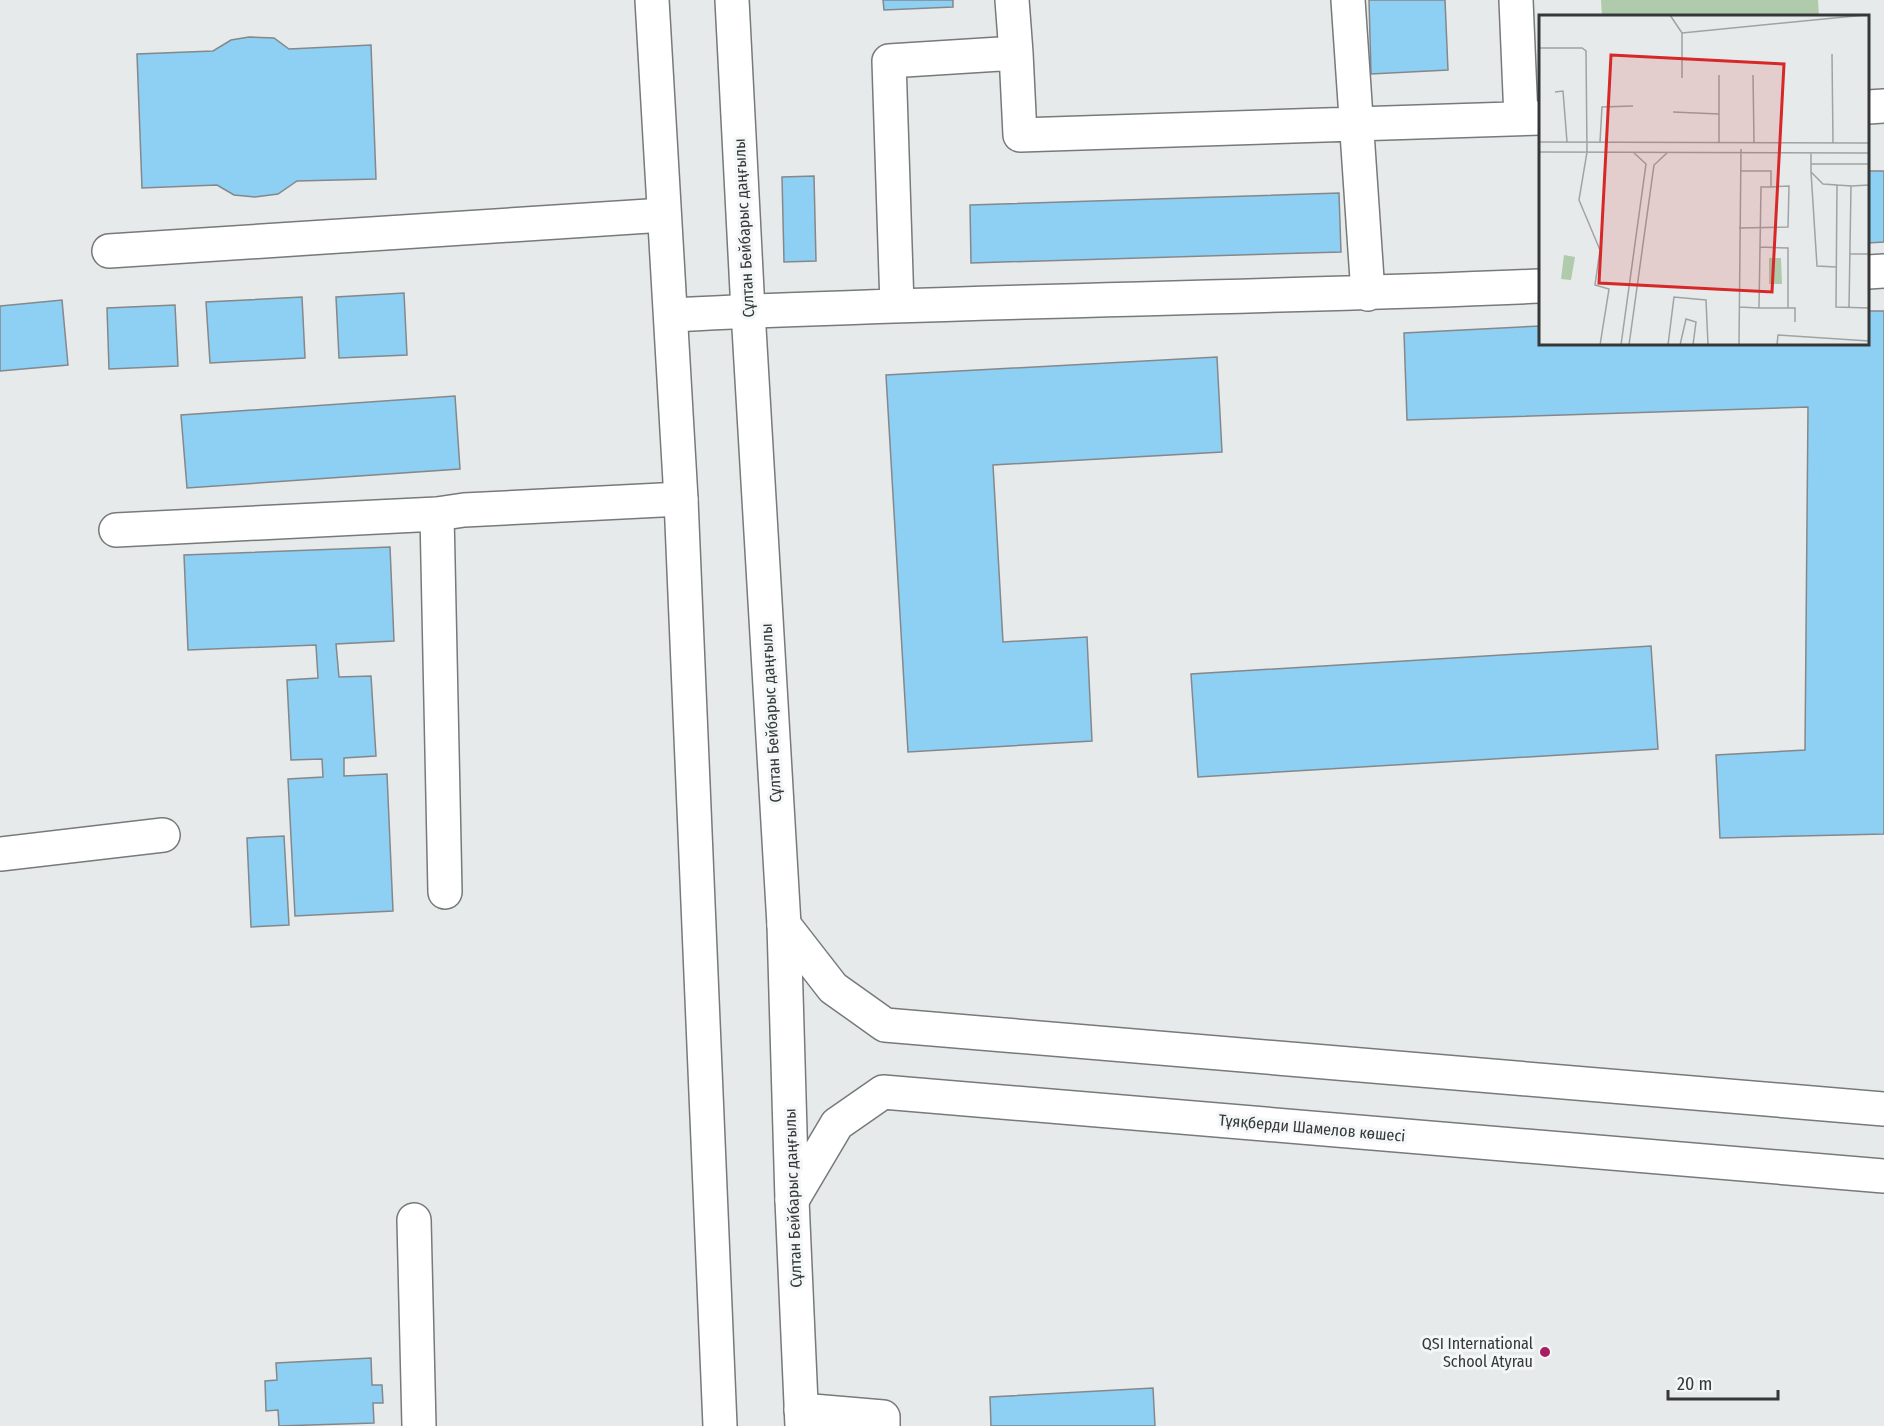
<svg xmlns="http://www.w3.org/2000/svg" width="1884" height="1426" viewBox="0 0 1884 1426" font-family="'Fira Sans Condensed',sans-serif">
	<style>
		.green { fill: #b0caac }
		.building { fill: #8ecff4; stroke: #85888a; stroke-width: 1.5 }
		.lines { fill: none; stroke-linecap: round; stroke-linejoin: round }
		.minor-casing { stroke: #767a7a; stroke-width: 36 }
		.major-casing { stroke: #767a7a; stroke-width: 36 }
		.minor { stroke: #fff; stroke-width: 33 }
		.major { stroke: #fff; stroke-width: 33 }
		.poi-dot { fill: #a91e60; stroke: #f3f7f8; stroke-width: 2 }
		.labels { text-anchor: middle; dominant-baseline: central; stroke-width: 6; stroke-linejoin: round; paint-order: stroke }
		.street-label { font-size: 16px; fill: #363838; stroke: #f3f7f8 }
		.poi-label { font-size: 16px; fill: #363838; stroke: #f3f7f8; text-anchor: end }
		.inset-road { fill: none; stroke: #a0a3a3; stroke-width: 1.5 }
		.view { fill: #d62828; fill-opacity: 0.15; stroke: #d62828; stroke-width: 3 }
		.inset-edge { fill: none; stroke: #363838; stroke-width: 3 }
	</style>
	<rect width="100%" height="100%" fill="#e6eaea"/>
	<!-- green -->
	<path class="green" d="M 1601,0 L 1818,0 L 1819,16 L 1602,16 Z"/>
	<!-- building -->
	<path class="building" d="M 883,0 L 953,0 L 953,7 L 884,10 Z
		M 1369,0 L 1445,0 L 1448,70 L 1371,74 Z
		M 249,37 L 274,38 L 289,49 L 371,45 L 376,179 L 297,181 L 278,194 L 255,197 L 234,195 L 217,185 L 142,188 L 137,54 L 213,51 L 231,40 Z
		M 1868,171 L 1884,171 L 1884,242 L 1868,243 Z
		M 814,176 L 816,261 L 784,262 L 782,177 Z
		M 1339,193 L 1341,252 L 971,263 L 970,205 Z
		M 404,293 L 407,355 L 339,358 L 336,297 Z
		M 302,297 L 305,358 L 210,363 L 206,302 Z
		M 62,300 L 68,365 L 0,371 L 0,306 Z
		M 175,305 L 178,366 L 109,369 L 107,308 Z
		M 1868,311 L 1884,311 L 1884,834 L 1720,838 L 1716,755 L 1805,750 L 1808,407 L 1407,420 L 1404,333 L 1540,326 L 1540,344 L 1868,344 Z
		M 1217,357 L 1222,452 L 993,465 L 1003,642 L 1087,637 L 1092,741 L 908,752 L 886,375 Z
		M 455,396 L 460,469 L 187,488 L 181,415 Z
		M 390,547 L 394,641 L 336,644 L 339,677 L 371,676 L 376,756 L 344,758 L 344,776 L 387,774 L 393,911 L 295,916 L 288,779 L 323,777 L 322,759 L 291,760 L 287,680 L 318,678 L 316,645 L 188,650 L 184,555 Z
		M 1651,646 L 1658,749 L 1198,777 L 1191,674 Z
		M 284,836 L 289,925 L 251,927 L 247,838 Z
		M 371,1358 L 372,1385 L 382,1385 L 383,1403 L 373,1403 L 374,1423 L 279,1426 L 278,1410 L 266,1411 L 265,1381 L 277,1380 L 276,1363 Z
		M 1153,1388 L 1155,1426 L 991,1426 L 990,1397 Z"/>
	<g class="lines">
		<!-- minor casing -->
		<g class="minor-casing">
			<path id="minor" d="M 1012,0 L 1016,53
				M 1348,0 L 1368,294
				M 1516,0 L 1521,118
				M 1868,107 L 1884,106
				M 109,251 L 664,215
				M 1868,272 L 1884,271
				M 897,306 L 889,61 L 1016,53 L 1020,135 L 1540,118
				M 671,315 C 961,300 1251,299 1540,286
				M 437,514 L 445,892
				M 116,530 L 437,514 L 464,510 L 681,499
				M 0,854 L 163,835
				M 784,925 L 833,988 L 885,1025 L 1884,1109
				M 792,1200 L 837,1124 L 883,1092 L 1884,1176
				M 414,1220 L 419,1426
				M 801,1410 L 883,1417 L 883,1426"/>
		</g>
		<!-- major casing -->
		<g class="major-casing">
			<path id="major" d="M 652,0 L 681,499 L 720,1426
				M 732,0 L 748,311 L 784,925 L 792,1200 L 802,1426"/>
		</g>
		<!-- minor -->
		<use href="#minor" class="minor"/>
		<!-- major -->
		<use href="#major" class="major"/>
	</g>
	<!-- markers -->
	<circle class="poi-dot" cx="1545" cy="1352" r="6"/>
	<g class="labels">
		<!-- street labels -->
		<g class="street-label">
			<text transform="translate(744 228) rotate(-93)">Сұлтан Бейбарыс даңғылы</text>
			<text transform="translate(771 713) rotate(-93)">Сұлтан Бейбарыс даңғылы</text>
			<text transform="translate(1312 1128) rotate(5)">Тұяқберди Шамелов көшесі</text>
			<text transform="translate(793 1198) rotate(-92)">Сұлтан Бейбарыс даңғылы</text>
		</g>
		<!-- poi labels -->
		<g class="poi-label">
			<text x="1533" y="1343">QSI International<tspan x="1533" dy="18">School Atyrau</tspan></text>
		</g>
	</g>
	<!-- overview -->
	<g transform="translate(1539 15)">
		<rect width="330" height="330" fill="#e6eaea"/>
		<path d="M 25,240 L 36,242 L 32,265 L 22,264 ZM 230,243 L 242,243 L 243,269 L 230,269 Z" fill="#b0caac"/>
		<path class="inset-road" d="M 131,0 L 143,18M 143,18 L 326,0M 0,33 L 43,33 L 47,36 L 48,137 L 40,185 L 61,235 L 56,270 L 70,274 L 61,330M 293,39 L 294,128M 180,60 L 180,128M 214,60 L 215,128M 143,63 L 143,18M 16,77 L 24,76 L 28,127M 134,97 L 180,99M 0,127 L 330,128M 61,127 L 63,92 L 94,91M 0,137 L 330,138M 272,138 L 272,157 L 284,169 L 298,170 L 297,292 L 330,293M 272,149 L 330,149M 202,156 L 232,156 L 232,172 L 222,172 L 220,293 L 256,293 L 256,307M 272,157 L 278,251 L 297,252M 298,170 L 312,171 L 310,293M 312,171 L 330,170M 200,213 L 249,212 L 250,171 L 232,172M 221,232 L 249,233 L 249,293M 311,239 L 330,239M 200,292 L 220,293M 82,330 L 107,149 L 94,137M 90,330 L 115,150 L 128,138M 129,330 L 135,282 L 167,285 L 169,330M 141,330 L 147,304 L 157,307 L 154,330M 200,330 L 202,134M 238,330 L 239,320 L 330,326"/>
		<path class="view" d="M 72,40 L 245,49 L 233,277 L 60,268 Z"/>
		<rect width="330" height="330" class="inset-edge"/>
	</g>
	<!-- scale -->
	<path d="M1668 1390v9h110v-9" fill="none" stroke="#363838" stroke-width="3"/>
	<text x="1677" y="1390" font-size="18" fill="#363838" stroke="#f3f7f8" stroke-width="4.5" paint-order="stroke">20 m</text>
</svg>
